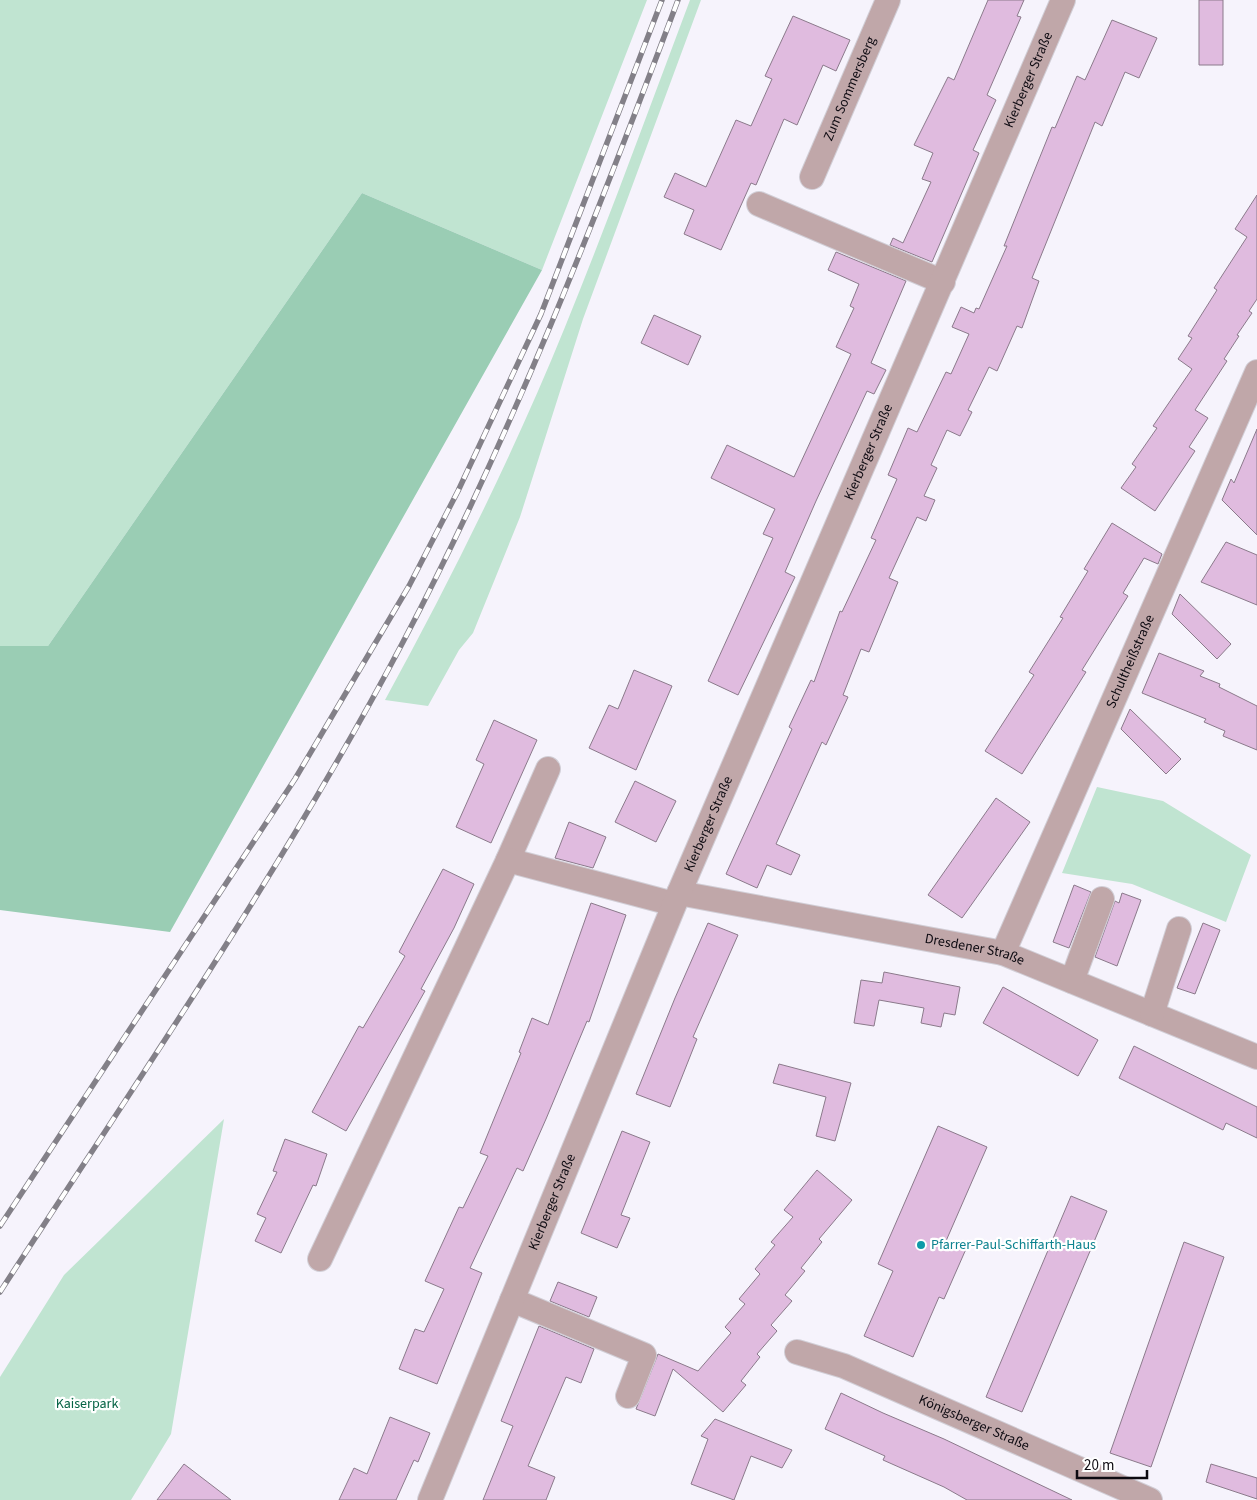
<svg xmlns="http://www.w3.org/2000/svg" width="1257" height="1500" viewBox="0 0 1257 1500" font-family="'Source Sans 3',sans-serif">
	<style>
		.green { fill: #c0e4d1 }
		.forest { fill: #9acdb4 }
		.building { fill: #e0bbdf; stroke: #8b7a8b }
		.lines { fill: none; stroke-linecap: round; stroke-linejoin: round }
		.minor-casing { stroke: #d1ced6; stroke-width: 26 }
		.minor { stroke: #c0a7a9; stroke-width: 24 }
		.rail-casing { stroke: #838088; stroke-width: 5.5 }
		.rail { stroke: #fff; stroke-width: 4; stroke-dasharray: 11; stroke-linecap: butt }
		.culture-dot { fill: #0f9aa8; stroke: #fff; stroke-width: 2 }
		.labels { text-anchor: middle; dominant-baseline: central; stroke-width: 4.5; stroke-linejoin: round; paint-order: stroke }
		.street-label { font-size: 14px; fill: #0d0a11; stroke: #fff }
		.culture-label { font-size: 14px; fill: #0d838f; stroke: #fff; text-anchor: start }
		.park-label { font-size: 14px; fill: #066344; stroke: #fff }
	</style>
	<rect width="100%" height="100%" fill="#f6f3fc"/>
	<!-- green -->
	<path class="green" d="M 0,0 L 647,0 L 542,270 L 362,193 L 48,646 L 0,646 Z
		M 690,0 L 701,0 L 583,319 L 520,517 L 473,633 L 459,650 L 428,706 L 385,700 C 451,579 513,455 565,327 C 609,219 649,109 690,0 Z
		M 1097,787 L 1163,801 L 1251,855 L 1226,922 L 1132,884 L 1062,873 Z
		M 224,1119 L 171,1434 L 131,1500 L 0,1500 L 0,1377 L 64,1275 Z"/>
	<!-- forest -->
	<path class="forest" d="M 362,193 L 542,270 L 170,932 L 0,910 L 0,646 L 48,646 Z"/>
	<!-- building -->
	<path class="building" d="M 988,0 L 1024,0 L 1017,16 L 1021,17 L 987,95 L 996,100 L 973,150 L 979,153 L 932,262 L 890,245 L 893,238 L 903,243 L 931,182 L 922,179 L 933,153 L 914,145 L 948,77 L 954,80 Z
		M 1199,0 L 1223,0 L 1223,65 L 1199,65 Z
		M 793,16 L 850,40 L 836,71 L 823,65 L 797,125 L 784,119 L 756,185 L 751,183 L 721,250 L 684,234 L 694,210 L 664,197 L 675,173 L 706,187 L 736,120 L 751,126 L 772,79 L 765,76 Z
		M 1112,20 L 1157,38 L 1139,78 L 1125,72 L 1102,126 L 1095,122 L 1032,278 L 1039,281 L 1022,328 L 1017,326 L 997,371 L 989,367 L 968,410 L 972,412 L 960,436 L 947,430 L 931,465 L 937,468 L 924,496 L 935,500 L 926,521 L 917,517 L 889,578 L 898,582 L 869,652 L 861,649 L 843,695 L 848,697 L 826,745 L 822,742 L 776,844 L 800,855 L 791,875 L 767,865 L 757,888 L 726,874 L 792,729 L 789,727 L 811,680 L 814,682 L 840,611 L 842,612 L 876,540 L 871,538 L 897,479 L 888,475 L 908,428 L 917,432 L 946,372 L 951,374 L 969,334 L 952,327 L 961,307 L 974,313 L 976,308 L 979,309 L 1007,246 L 1004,246 L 1052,127 L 1055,128 L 1077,76 L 1085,80 Z
		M 1257,195 L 1257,299 L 1249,311 L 1252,313 L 1237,335 L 1239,336 L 1224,359 L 1227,361 L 1195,410 L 1208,418 L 1189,447 L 1195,451 L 1155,511 L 1121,488 L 1136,467 L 1132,464 L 1157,428 L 1153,426 L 1192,369 L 1178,359 L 1192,338 L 1188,336 L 1217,290 L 1214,288 L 1247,237 L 1235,229 Z
		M 836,252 L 906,281 L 871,363 L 886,370 L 874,394 L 867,391 L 816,501 L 785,572 L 795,577 L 738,695 L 708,681 L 773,538 L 763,534 L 775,509 L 711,478 L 727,445 L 794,477 L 851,354 L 836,347 L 854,308 L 850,306 L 859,284 L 828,270 Z
		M 654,315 L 701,336 L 688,365 L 641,343 Z
		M 1257,429 L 1257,535 L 1222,500 L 1231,479 L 1234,483 Z
		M 1112,523 L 1162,554 L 1158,564 L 1144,558 L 1123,593 L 1128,596 L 1082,670 L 1086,672 L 1022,774 L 985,751 L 1034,675 L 1029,672 L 1063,618 L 1060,617 L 1088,571 L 1084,569 Z
		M 1226,542 L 1257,555 L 1257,605 L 1201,582 Z
		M 1180,594 L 1231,644 L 1217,659 L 1172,614 Z
		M 1159,653 L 1204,671 L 1200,676 L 1220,684 L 1219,687 L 1257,706 L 1257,750 L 1223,736 L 1225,731 L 1204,722 L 1206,719 L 1142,693 Z
		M 634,670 L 672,686 L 636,770 L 589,748 L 609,705 L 618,709 Z
		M 1130,709 L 1181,759 L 1166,774 L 1121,729 Z
		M 494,720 L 537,740 L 491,843 L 456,827 L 484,764 L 476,760 Z
		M 635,781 L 676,801 L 656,842 L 615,822 Z
		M 996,798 L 1030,822 L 962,918 L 928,895 Z
		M 569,822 L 606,837 L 593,868 L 555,858 Z
		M 443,869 L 474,884 L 454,928 L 421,989 L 425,991 L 346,1131 L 312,1112 L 359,1026 L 363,1028 L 405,956 L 399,952 Z
		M 1074,885 L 1091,892 L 1069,948 L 1053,942 Z
		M 1122,893 L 1141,900 L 1117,966 L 1095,957 L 1115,901 L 1119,903 Z
		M 591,903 L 626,915 L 589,1022 L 587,1021 L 546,1119 L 523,1171 L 517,1168 L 470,1268 L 482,1273 L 437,1384 L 399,1369 L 415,1329 L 424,1332 L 444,1289 L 425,1281 L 459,1207 L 463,1208 L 488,1156 L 480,1153 L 521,1053 L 519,1052 L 532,1018 L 548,1025 Z
		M 708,923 L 738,935 L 693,1037 L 697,1039 L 670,1107 L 636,1094 L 675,998 Z
		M 1203,923 L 1220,930 L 1195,994 L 1177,988 Z
		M 884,972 L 960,987 L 955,1015 L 944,1013 L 941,1027 L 921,1023 L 924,1008 L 879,1000 L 874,1026 L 854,1023 L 861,980 L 882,983 Z
		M 1003,987 L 1098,1040 L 1078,1076 L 983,1023 Z
		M 1134,1046 L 1257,1107 L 1257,1138 L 1226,1123 L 1223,1130 L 1119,1078 Z
		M 779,1064 L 851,1083 L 835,1141 L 816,1136 L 826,1097 L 773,1083 Z
		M 938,1126 L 987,1147 L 946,1241 L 966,1249 L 944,1299 L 939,1297 L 913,1357 L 864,1336 L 893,1271 L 878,1264 Z
		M 622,1131 L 650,1142 L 621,1215 L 630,1218 L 617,1248 L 581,1233 Z
		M 285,1139 L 327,1154 L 316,1186 L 313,1185 L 281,1253 L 255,1241 L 266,1218 L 257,1214 L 277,1172 L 273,1171 Z
		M 817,1170 L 852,1200 L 819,1239 L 822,1242 L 801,1268 L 805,1271 L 785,1295 L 792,1301 L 771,1325 L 777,1331 L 757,1354 L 760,1357 L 741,1381 L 746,1385 L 723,1412 L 673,1369 L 655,1416 L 636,1409 L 658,1354 L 698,1371 L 731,1333 L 725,1327 L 745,1304 L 739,1299 L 760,1274 L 755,1269 L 775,1245 L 771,1242 L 793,1217 L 784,1210 Z
		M 1071,1196 L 1107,1211 L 1022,1412 L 986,1397 Z
		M 1184,1242 L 1224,1257 L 1151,1467 L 1110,1453 Z
		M 558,1282 L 597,1297 L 589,1317 L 550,1301 Z
		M 539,1326 L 594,1349 L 581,1383 L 566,1377 L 528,1466 L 555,1477 L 546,1500 L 483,1500 L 513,1426 L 501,1421 Z
		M 841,1393 L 883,1413 L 944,1439 L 1072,1500 L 967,1500 L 944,1487 L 883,1460 L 885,1456 L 825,1429 Z
		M 390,1417 L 430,1433 L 418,1462 L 414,1460 L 396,1500 L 339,1500 L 354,1468 L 367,1474 Z
		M 715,1419 L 792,1450 L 782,1468 L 751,1456 L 734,1500 L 691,1484 L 708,1439 L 701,1436 Z
		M 184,1464 L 231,1500 L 157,1500 Z
		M 1211,1464 L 1257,1478 L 1257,1499 L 1206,1482 Z"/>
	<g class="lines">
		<!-- minor casing -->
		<g class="minor-casing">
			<g id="minor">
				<path id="s1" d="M 812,177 L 888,0"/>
				<path d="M 759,204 L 943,282"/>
				<path d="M 508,860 L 548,769"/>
				<path id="s2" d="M 679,893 L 1003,953 L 1257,1057"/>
				<path id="s3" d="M 1003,953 L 1257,372"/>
				<path d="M 1072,981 L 1102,899"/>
				<path d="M 1152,1014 L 1179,929"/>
				<path d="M 320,1259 L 508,860 L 674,904"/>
				<path d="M 512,1300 L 644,1355 L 628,1396"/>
				<path id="s4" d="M 797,1352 L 844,1366 L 1150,1500"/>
				<path id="s5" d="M 430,1500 L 679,893 L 1063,0"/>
			</g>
		</g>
		<!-- minor -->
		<use href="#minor" class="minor"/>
		<!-- rail casing -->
		<g class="rail-casing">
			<path id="rail" d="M 0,1226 L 295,779 L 409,586 L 458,491 L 541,314 L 662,0
				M 0,1292 C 139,1078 284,868 403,642 C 512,435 596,218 678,0"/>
		</g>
		<!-- rail -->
		<use href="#rail" class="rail"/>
	</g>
	<!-- markers -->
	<circle class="culture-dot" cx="921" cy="1245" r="5"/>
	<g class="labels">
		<!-- street labels -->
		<g class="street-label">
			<text stroke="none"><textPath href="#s5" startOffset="1541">Kierberger Straße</textPath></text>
			<text stroke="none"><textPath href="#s1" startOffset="96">Zum Sommersberg</textPath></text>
			<text stroke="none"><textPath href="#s5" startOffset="1136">Kierberger Straße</textPath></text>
			<text stroke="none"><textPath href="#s3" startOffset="318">Schultheißstraße</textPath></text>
			<text stroke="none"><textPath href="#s5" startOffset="731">Kierberger Straße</textPath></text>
			<text stroke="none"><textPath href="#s2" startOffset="301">Dresdener Straße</textPath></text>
			<text stroke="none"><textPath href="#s5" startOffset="322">Kierberger Straße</textPath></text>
			<text stroke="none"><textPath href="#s4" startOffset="191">Königsberger Straße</textPath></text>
		</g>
		<!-- culture labels -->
		<g class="culture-label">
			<text x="931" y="1245">Pfarrer-Paul-Schiffarth-Haus</text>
		</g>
		<!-- park labels -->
		<g class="park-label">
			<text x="87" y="1404">Kaiserpark</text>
		</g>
	</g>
	<!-- scale -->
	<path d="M1077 1470v8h70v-8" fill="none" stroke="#0d0a11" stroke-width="2.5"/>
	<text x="1084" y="1470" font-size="15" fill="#0d0a11" stroke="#ffffff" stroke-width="4" paint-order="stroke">20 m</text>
</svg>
